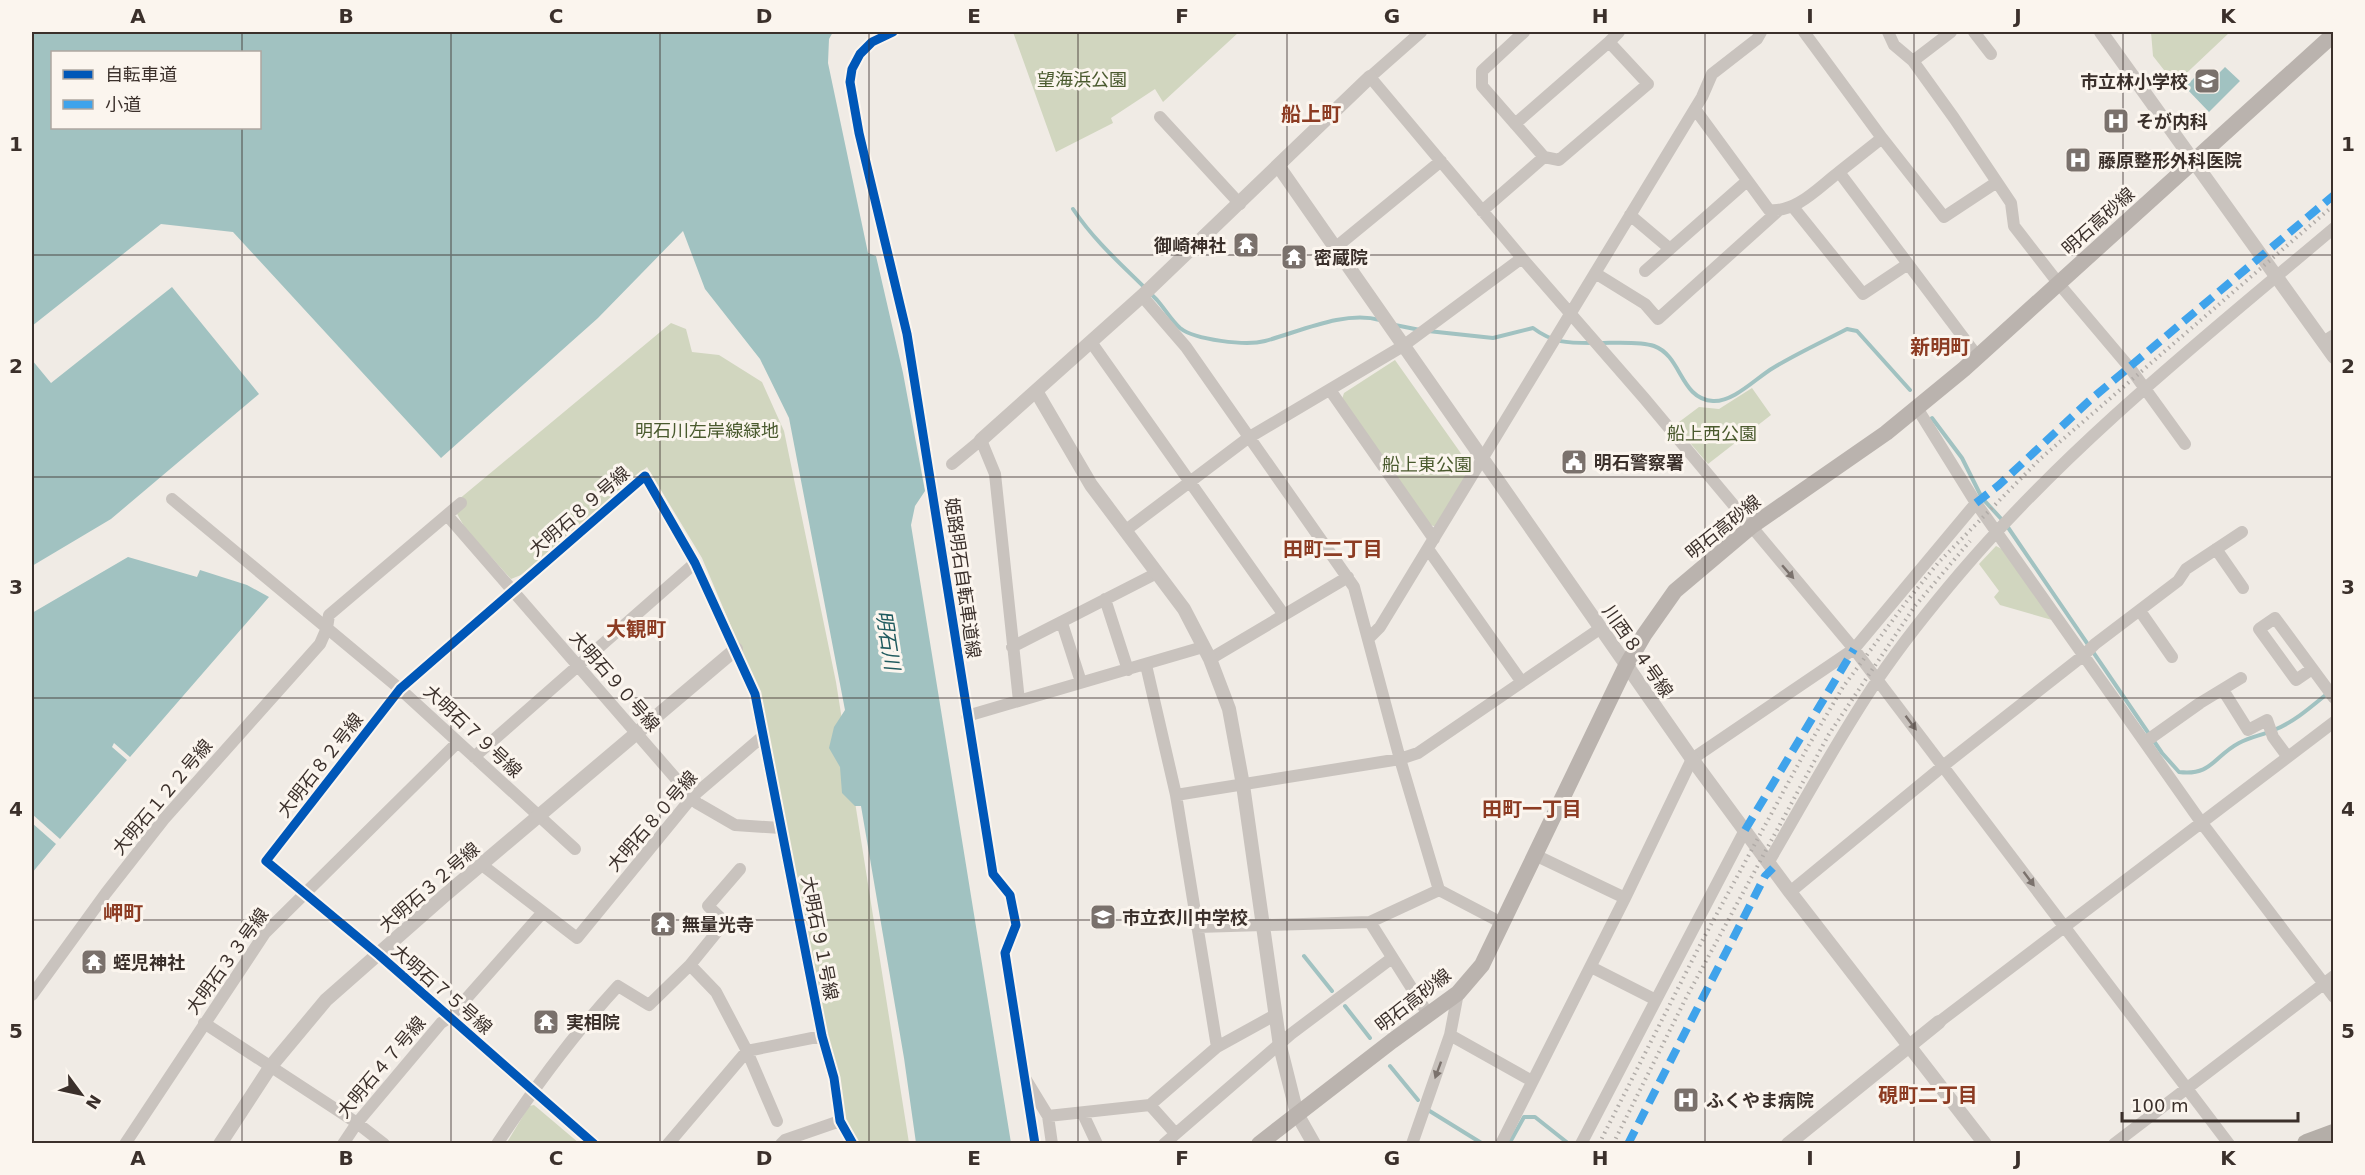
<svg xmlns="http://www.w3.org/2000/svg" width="2365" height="1175" viewBox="0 0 2365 1175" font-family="'DejaVu Sans','Noto Sans JP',sans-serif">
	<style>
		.green { fill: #d1d6bf }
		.water { fill: #a1c2c1; fill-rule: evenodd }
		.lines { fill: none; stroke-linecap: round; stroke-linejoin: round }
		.stream { stroke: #a1c2c1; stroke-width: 4 }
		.minor { stroke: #c9c3be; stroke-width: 12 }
		.tertiary { stroke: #c9c3be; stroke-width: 14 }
		.secondary { stroke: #bab3ae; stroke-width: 16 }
		.trunk { stroke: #b4aea8; stroke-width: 20 }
		.rail { stroke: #b1aca8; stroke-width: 4; stroke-dasharray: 1.5 4.5; stroke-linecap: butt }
		.quiet { stroke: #3fa3eb; stroke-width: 8; stroke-dasharray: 15 8; stroke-linecap: butt }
		.cycleway-casing { stroke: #fbf5ee; stroke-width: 13 }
		.cycleway { stroke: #0057b8; stroke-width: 9 }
		.oneway { fill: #7b726d }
		.grid { fill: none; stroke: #3b302b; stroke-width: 1.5; stroke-opacity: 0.55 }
		.labels { text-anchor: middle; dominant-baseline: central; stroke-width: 6; stroke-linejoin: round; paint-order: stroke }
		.park-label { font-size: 18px; fill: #4a5a2e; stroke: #fbf5ee }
		.poi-label { font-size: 18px; font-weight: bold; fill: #3b302b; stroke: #fbf5ee; text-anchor: start }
		.street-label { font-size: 18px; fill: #3b302b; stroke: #fbf5ee }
		.neighbourhood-label { font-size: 20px; font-weight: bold; fill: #8c3b22; stroke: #fbf5ee }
		.water-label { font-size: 20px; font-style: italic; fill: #1f5a5e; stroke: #fbf5ee }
		.neatline { fill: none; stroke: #3b302b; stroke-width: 2 }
		.grid-label { font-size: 20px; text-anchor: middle; font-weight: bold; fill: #3b302b }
	</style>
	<rect width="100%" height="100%" fill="#f0ebe5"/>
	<!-- green -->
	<path class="green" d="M 1013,32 L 1239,32 L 1163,102 L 1155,89 L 1111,118 L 1113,123 L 1056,152 Z
		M 2151,32 L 2230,32 L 2175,84 L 2153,56 Z
		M 671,323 L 686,329 L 692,352 L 719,355 L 762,382 L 784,431 L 836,682 L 909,1143 L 859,1143 L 844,1118 L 739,645 L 702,558 L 647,467 L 521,575 L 511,579 L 465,528 L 452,505 Z
		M 1395,360 L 1472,469 L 1436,527 L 1428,524 L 1342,399 L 1344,393 Z
		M 1752,388 L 1771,415 L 1708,464 L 1675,425 L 1699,407 L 1719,409 Z
		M 1996,546 L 2002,549 L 2052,620 L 2000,605 L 1994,597 L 1999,591 L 1979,564 Z
		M 534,1105 L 579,1143 L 506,1144 L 529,1106 Z"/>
	<!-- water -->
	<path class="water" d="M 32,32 L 833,32 L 829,39 L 828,63 L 868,253 L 876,256 L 903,373 L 925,491 L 915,506 L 911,525 L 1011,1143 L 916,1143 L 904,1058 L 861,806 L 855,806 L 842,793 L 840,767 L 829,748 L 834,727 L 845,710 L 789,418 L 760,359 L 705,289 L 683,231 L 598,318 L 441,458 L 233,232 L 161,224 L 32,326 ZM 260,52 L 260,128 L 52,128 L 52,52 Z
		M 2225,67 L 2240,81 L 2209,112 L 2185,87 L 2200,72 L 2210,82 Z
		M 172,287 L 259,394 L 111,519 L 32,566 L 32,360 L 51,383 Z
		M 128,557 L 197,577 L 200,570 L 247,585 L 269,597 L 130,757 L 114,743 L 112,747 L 127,760 L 60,839 L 32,814 L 32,613 Z
		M 32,823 L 56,844 L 32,873 Z"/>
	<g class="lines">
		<!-- stream -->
		<path class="stream" d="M 1073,209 C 1098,246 1127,269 1157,300 C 1165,309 1171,320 1180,328 C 1195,340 1246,346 1265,341 C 1299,332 1344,310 1380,320
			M 1395,325 L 1420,330
			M 1428,331 L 1493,338 L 1533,328 C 1553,343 1567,343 1592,343
			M 1599,343 C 1614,343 1640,341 1654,346 C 1682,356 1680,399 1713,401 C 1734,402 1756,378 1773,368 C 1796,354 1822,342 1847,329 L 1857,331 L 1910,390
			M 1932,418 L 1962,458 L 1982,498 L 2005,523 L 2162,753 L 2179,772 C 2212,776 2214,756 2239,743 C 2250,737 2263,735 2274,730 C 2294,722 2311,707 2328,693
			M 1304,956 L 1332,991
			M 1345,1006 L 1370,1038
			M 1390,1066 L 1418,1100
			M 1428,1110 L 1483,1144
			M 1509,1144 L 1524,1117 L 1535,1117 L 1569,1144"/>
		<!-- minor -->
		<path class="minor" d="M 1421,32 L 1370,77 L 1522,258 L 1644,398 L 1854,649 L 2229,1144
			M 1524,32 L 1482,71 L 1482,86 L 1544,157
			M 1804,32 L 1882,138 L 1839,172 L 1978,357
			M 1888,32 L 1894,45 L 1913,61 L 1954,118 L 2011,203 L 2014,226 L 2059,284 L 2130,368 L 2185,444
			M 1974,32 L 1991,54
			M 1913,61 L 1951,32
			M 1695,109 L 1769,210 C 1796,213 1818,188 1839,172
			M 1160,117 L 1240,204
			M 1515,124 L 1609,42
			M 1882,138 L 1944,217 L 1997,182
			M 1793,207 L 1863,294 L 1908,264
			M 1482,211 L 1544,157 L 1559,160 L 1648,84 L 1609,42 L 1619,32
			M 1630,215 L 1669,248
			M 1335,248 L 1441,161
			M 1645,271 L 1747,181
			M 1595,273 L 1645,304 L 1658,319 L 1778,211
			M 1142,296 L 1186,347 L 1354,587 L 1400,759 L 1439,890 L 1502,923
			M 1091,342 L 1284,615
			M 2323,342 L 2334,335
			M 1330,390 L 1434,539
			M 952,464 L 981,440 L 995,474 L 1019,701
			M 172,499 L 400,689 L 575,849
			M 1976,503 L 2201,822 L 2334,997
			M 447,515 L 697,803 L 735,825 L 781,828
			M 1126,530 L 1248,438 L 1403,346 L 1522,258
			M 1428,549 L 1521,681
			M 2216,549 L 2243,588
			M 1105,599 L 1128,670
			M 2140,611 L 2172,657
			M 1062,623 L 1081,682
			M 1369,638 L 1380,627 L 1702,97 L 1712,74 L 1757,39 L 1761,32
			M 1012,647 L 1157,573
			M 1210,659 L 1348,577
			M 1146,665 L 1176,795 L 1217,1047
			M 2312,669 L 2296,680 L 2259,629 L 2275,618 L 2334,698
			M 2223,690 L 2248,730 L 2267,720 L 2273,737 L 2287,756
			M 967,716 L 1203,647
			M 2145,742 L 2200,703 L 2241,678
			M 474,757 L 695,563
			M 1176,795 L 1400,759 L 1418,753 L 1601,628
			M 1535,855 L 1625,898
			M 1768,863 C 1804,802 1838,738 1878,679 C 1903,642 1932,606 1961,572 C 2071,443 2205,337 2334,228
			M 482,865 L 577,938 L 693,796 L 763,736
			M 1790,892 L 1943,766 L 2084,655 L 2095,644 L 2178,581 L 2186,569 L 2242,532
			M 1370,922 L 1428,1014
			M 1197,927 L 1370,922 L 1439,890
			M 690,965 L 716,992 L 747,1051 L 777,1121
			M 1591,967 L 1656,1000 L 1745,830
			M 32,995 L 106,893 L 164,819 L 320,644 L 327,628 L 329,615 L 461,503
			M 1939,1022 L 2334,722
			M 204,1023 L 357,1123 L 384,1144
			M 1450,1035 L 1532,1081
			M 1026,1080 L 1048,1116 L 1052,1144
			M 1150,1105 L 1175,1133
			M 1083,1114 L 1097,1144
			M 1048,1116 L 1150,1105 L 1217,1047 L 1275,1015
			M 125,1144 L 265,933 L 458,742
			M 343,1144 L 357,1123 L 441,1023 L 450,1017 L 543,912
			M 497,1144 C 534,1088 573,1035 618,986 L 649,1005 L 690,965 L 725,922 L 708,906 L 740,869
			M 594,1144 L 379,955 L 266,861 L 400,689 L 645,476 L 695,563 L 755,694 L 822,1036 L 834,1078 L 840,1121 L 853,1144
			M 668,1144 L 747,1051 L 822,1036
			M 781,1144 L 785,1140 L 840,1121
			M 1164,1144 L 1291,1034 L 1392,958
			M 1412,1144 L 1450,1035 L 1458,993
			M 1501,1144 L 1625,898 L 1692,759 L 1854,649 L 1976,503 L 1917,408
			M 1581,1144 L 1656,1000
			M 2114,1144 L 2334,976"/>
		<!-- tertiary -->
		<path class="tertiary" d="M 2101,32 L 2334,357
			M 1279,167 L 1692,759 L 1790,892 L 1985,1144
			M 1036,391 L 1091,485 L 1184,609 L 1210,659 L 1229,709 L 1243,785 L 1280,1046 L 1297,1114 L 1314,1144
			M 981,440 L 1142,296 L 1370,77
			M 220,1144 L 271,1066 L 326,1000 L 444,896 L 736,649
			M 1788,1144 L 1939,1022"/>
		<!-- secondary -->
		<path class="secondary" d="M 1259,1144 L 1392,1041 L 1458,993 L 1482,965 L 1626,666 L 1644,635 L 1675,591 L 1752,526 L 1886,433 L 1964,369 L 2334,34"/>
		<!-- trunk -->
		<path class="trunk" d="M 2307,1144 L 2334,1134"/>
		<!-- rail -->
		<path class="rail" d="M 1599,1144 L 1701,943 L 1806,750 L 1843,687 L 1907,601 L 1938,563 L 2040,459 L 2334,205
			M 1613,1144 L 1686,998 L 1829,734 L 1915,606 L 1970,541"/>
		<!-- quiet -->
		<path class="quiet" d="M 1976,503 L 1999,485 L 2089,401 L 2334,195
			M 1745,830 L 1854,649
			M 1628,1144 L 1765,876 L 1773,868"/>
		<!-- cycleway casing -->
		<g class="cycleway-casing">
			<path id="cycleway" d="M 893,32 L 872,42 L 860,54 L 852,69 L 850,82 L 859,133 L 907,334 L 993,874 L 1010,895 L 1016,925 L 1005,953 L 1035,1144
				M 594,1144 L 379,955 L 266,861 L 400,689 L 645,476 L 695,563 L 755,694 L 822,1036 L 834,1078 L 840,1121 L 853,1144"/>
		</g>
		<!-- cycleway -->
		<use href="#cycleway" class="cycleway"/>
	</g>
	<!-- one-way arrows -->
	<defs><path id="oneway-solid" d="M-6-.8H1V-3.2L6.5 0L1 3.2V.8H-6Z" transform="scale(1.5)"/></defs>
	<g class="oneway">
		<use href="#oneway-solid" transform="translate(1788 572) rotate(49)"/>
		<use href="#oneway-solid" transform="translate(1911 723) rotate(53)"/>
		<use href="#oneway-solid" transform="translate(2029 879) rotate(53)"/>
		<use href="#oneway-solid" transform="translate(1438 1070) rotate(110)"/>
	</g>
	<!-- grid -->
	<path class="grid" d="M 242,32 L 242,52M 451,32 L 451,1144M 660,32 L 660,1144M 869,32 L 869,1144M 1078,32 L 1078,1144M 1287,32 L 1287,1144M 1496,32 L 1496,1144M 1705,32 L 1705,1144M 1914,32 L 1914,1144M 2123,32 L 2123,1144M 242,128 L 242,1144M 32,255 L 2334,255M 32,477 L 2334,477M 32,698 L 2334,698M 32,920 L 2334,920"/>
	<!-- icons -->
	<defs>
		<g id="school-square" transform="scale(1.35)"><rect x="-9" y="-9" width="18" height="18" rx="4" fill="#7a716c" stroke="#fbf5ee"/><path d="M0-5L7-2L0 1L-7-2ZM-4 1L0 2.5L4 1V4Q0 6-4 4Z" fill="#fff"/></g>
		<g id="hospital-square" transform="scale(1.35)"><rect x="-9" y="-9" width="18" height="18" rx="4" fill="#7a716c" stroke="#fbf5ee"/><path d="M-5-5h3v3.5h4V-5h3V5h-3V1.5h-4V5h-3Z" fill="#fff"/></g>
		<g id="temple-square" transform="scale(1.35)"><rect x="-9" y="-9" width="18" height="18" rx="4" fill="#7a716c" stroke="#fbf5ee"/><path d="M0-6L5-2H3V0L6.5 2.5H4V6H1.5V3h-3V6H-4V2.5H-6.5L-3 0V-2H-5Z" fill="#fff"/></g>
		<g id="civic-square" transform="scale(1.35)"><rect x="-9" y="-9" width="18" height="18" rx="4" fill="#7a716c" stroke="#fbf5ee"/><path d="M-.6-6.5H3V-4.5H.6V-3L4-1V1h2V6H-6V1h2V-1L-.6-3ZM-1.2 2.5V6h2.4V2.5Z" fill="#fff"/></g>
	</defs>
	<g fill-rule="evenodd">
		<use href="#school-square" x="2207" y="81"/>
		<use href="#hospital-square" x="2116" y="121"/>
		<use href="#hospital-square" x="2078" y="160"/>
		<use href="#temple-square" x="1246" y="245"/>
		<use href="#temple-square" x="1294" y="257"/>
		<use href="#civic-square" x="1574" y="462"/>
		<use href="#school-square" x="1103" y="917"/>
		<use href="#temple-square" x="663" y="924"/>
		<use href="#temple-square" x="94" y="962"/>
		<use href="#temple-square" x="546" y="1022"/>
		<use href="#hospital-square" x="1686" y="1100"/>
	</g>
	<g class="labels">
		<!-- park labels -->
		<g class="park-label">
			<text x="1082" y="79">望海浜公園</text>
			<text x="707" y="430">明石川左岸線緑地</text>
			<text x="1712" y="433">船上西公園</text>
			<text x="1427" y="464">船上東公園</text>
		</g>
		<!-- poi labels -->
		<g class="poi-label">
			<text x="2188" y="81" text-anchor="end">市立林小学校</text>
			<text x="2136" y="121">そが内科</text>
			<text x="2098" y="160">藤原整形外科医院</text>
			<text x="1226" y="245" text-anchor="end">御崎神社</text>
			<text x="1314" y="257">密蔵院</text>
			<text x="1594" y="462">明石警察署</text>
			<text x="1122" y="917">市立衣川中学校</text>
			<text x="682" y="924">無量光寺</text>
			<text x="113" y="962">蛭児神社</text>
			<text x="566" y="1022">実相院</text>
			<text x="1706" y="1100">ふくやま病院</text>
		</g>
		<!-- street labels -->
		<g class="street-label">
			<text transform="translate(2098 221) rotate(-42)">明石高砂線</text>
			<text transform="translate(579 511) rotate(-41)">大明石８９号線</text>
			<text transform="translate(1723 527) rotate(-39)">明石高砂線</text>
			<text transform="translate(963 578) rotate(82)">姫路明石自転車道線</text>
			<text transform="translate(1638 651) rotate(55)">川西８４号線</text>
			<text transform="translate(615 681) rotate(49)">大明石９０号線</text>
			<text transform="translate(473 731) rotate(43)">大明石７９号線</text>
			<text transform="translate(320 765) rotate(-52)">大明石８２号線</text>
			<text transform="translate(162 797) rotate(-50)">大明石１２２号線</text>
			<text transform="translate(652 821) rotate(-49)">大明石８０号線</text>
			<text transform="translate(429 887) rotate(-41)">大明石３２号線</text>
			<text transform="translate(820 938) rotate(79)">大明石９１号線</text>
			<text transform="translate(227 961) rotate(-54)">大明石３３号線</text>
			<text transform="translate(442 989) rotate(41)">大明石７５号線</text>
			<text transform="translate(1413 1000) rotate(-38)">明石高砂線</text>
			<text transform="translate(381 1067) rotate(-50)">大明石４７号線</text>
		</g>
		<!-- neighbourhood labels -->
		<g class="neighbourhood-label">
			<text x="1311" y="114">船上町</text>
			<text x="1940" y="347">新明町</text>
			<text x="1333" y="549">田町二丁目</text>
			<text x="636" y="629">大観町</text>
			<text x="1532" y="809">田町一丁目</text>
			<text x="123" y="913">岬町</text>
			<text x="1928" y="1095">硯町二丁目</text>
		</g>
		<!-- water labels -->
		<g class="water-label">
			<text transform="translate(888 640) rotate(81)">明石川</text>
		</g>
	</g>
	<!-- border -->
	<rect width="2365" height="1175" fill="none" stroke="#fbf5ee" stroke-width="66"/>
	<!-- legend -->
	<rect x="51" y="51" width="210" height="78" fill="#fbf5ee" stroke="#aea6a0" stroke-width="1.5"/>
	<rect x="63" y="70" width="30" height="9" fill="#0057b8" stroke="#aea6a0" stroke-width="1.5"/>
	<text x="105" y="81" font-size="18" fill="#3b302b">自転車道</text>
	<rect x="63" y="100" width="30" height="9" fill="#3fa3eb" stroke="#aea6a0" stroke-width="1.5"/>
	<text x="105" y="111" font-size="18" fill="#3b302b">小道</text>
	<!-- north arrow -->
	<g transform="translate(81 1094) rotate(123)" stroke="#fbf5ee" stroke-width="4.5" paint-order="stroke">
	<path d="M0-4.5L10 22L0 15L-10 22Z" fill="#3b302b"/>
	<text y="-9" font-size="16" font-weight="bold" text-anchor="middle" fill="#3b302b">N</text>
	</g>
	<!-- scale -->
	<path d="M2122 1112v9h176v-9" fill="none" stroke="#3b302b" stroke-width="3"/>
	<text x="2131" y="1112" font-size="18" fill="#3b302b" stroke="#fbf5ee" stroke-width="4.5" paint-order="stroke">100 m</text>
	<rect x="33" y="33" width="2299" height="1109" class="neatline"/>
	<g class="grid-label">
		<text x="138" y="23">A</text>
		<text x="346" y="23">B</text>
		<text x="556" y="23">C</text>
		<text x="764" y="23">D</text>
		<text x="974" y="23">E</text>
		<text x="1182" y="23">F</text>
		<text x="1392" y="23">G</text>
		<text x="1600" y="23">H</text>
		<text x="1810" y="23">I</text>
		<text x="2018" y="23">J</text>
		<text x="2228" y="23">K</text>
		<text x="16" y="151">1</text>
		<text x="2348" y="151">1</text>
		<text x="16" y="373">2</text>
		<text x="2348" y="373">2</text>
		<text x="16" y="594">3</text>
		<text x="2348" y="594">3</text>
		<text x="16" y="816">4</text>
		<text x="2348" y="816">4</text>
		<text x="16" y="1038">5</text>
		<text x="2348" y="1038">5</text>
		<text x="138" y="1165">A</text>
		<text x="346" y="1165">B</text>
		<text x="556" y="1165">C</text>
		<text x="764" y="1165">D</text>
		<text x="974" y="1165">E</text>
		<text x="1182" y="1165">F</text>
		<text x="1392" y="1165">G</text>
		<text x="1600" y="1165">H</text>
		<text x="1810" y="1165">I</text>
		<text x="2018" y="1165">J</text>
		<text x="2228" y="1165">K</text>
	</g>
</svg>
